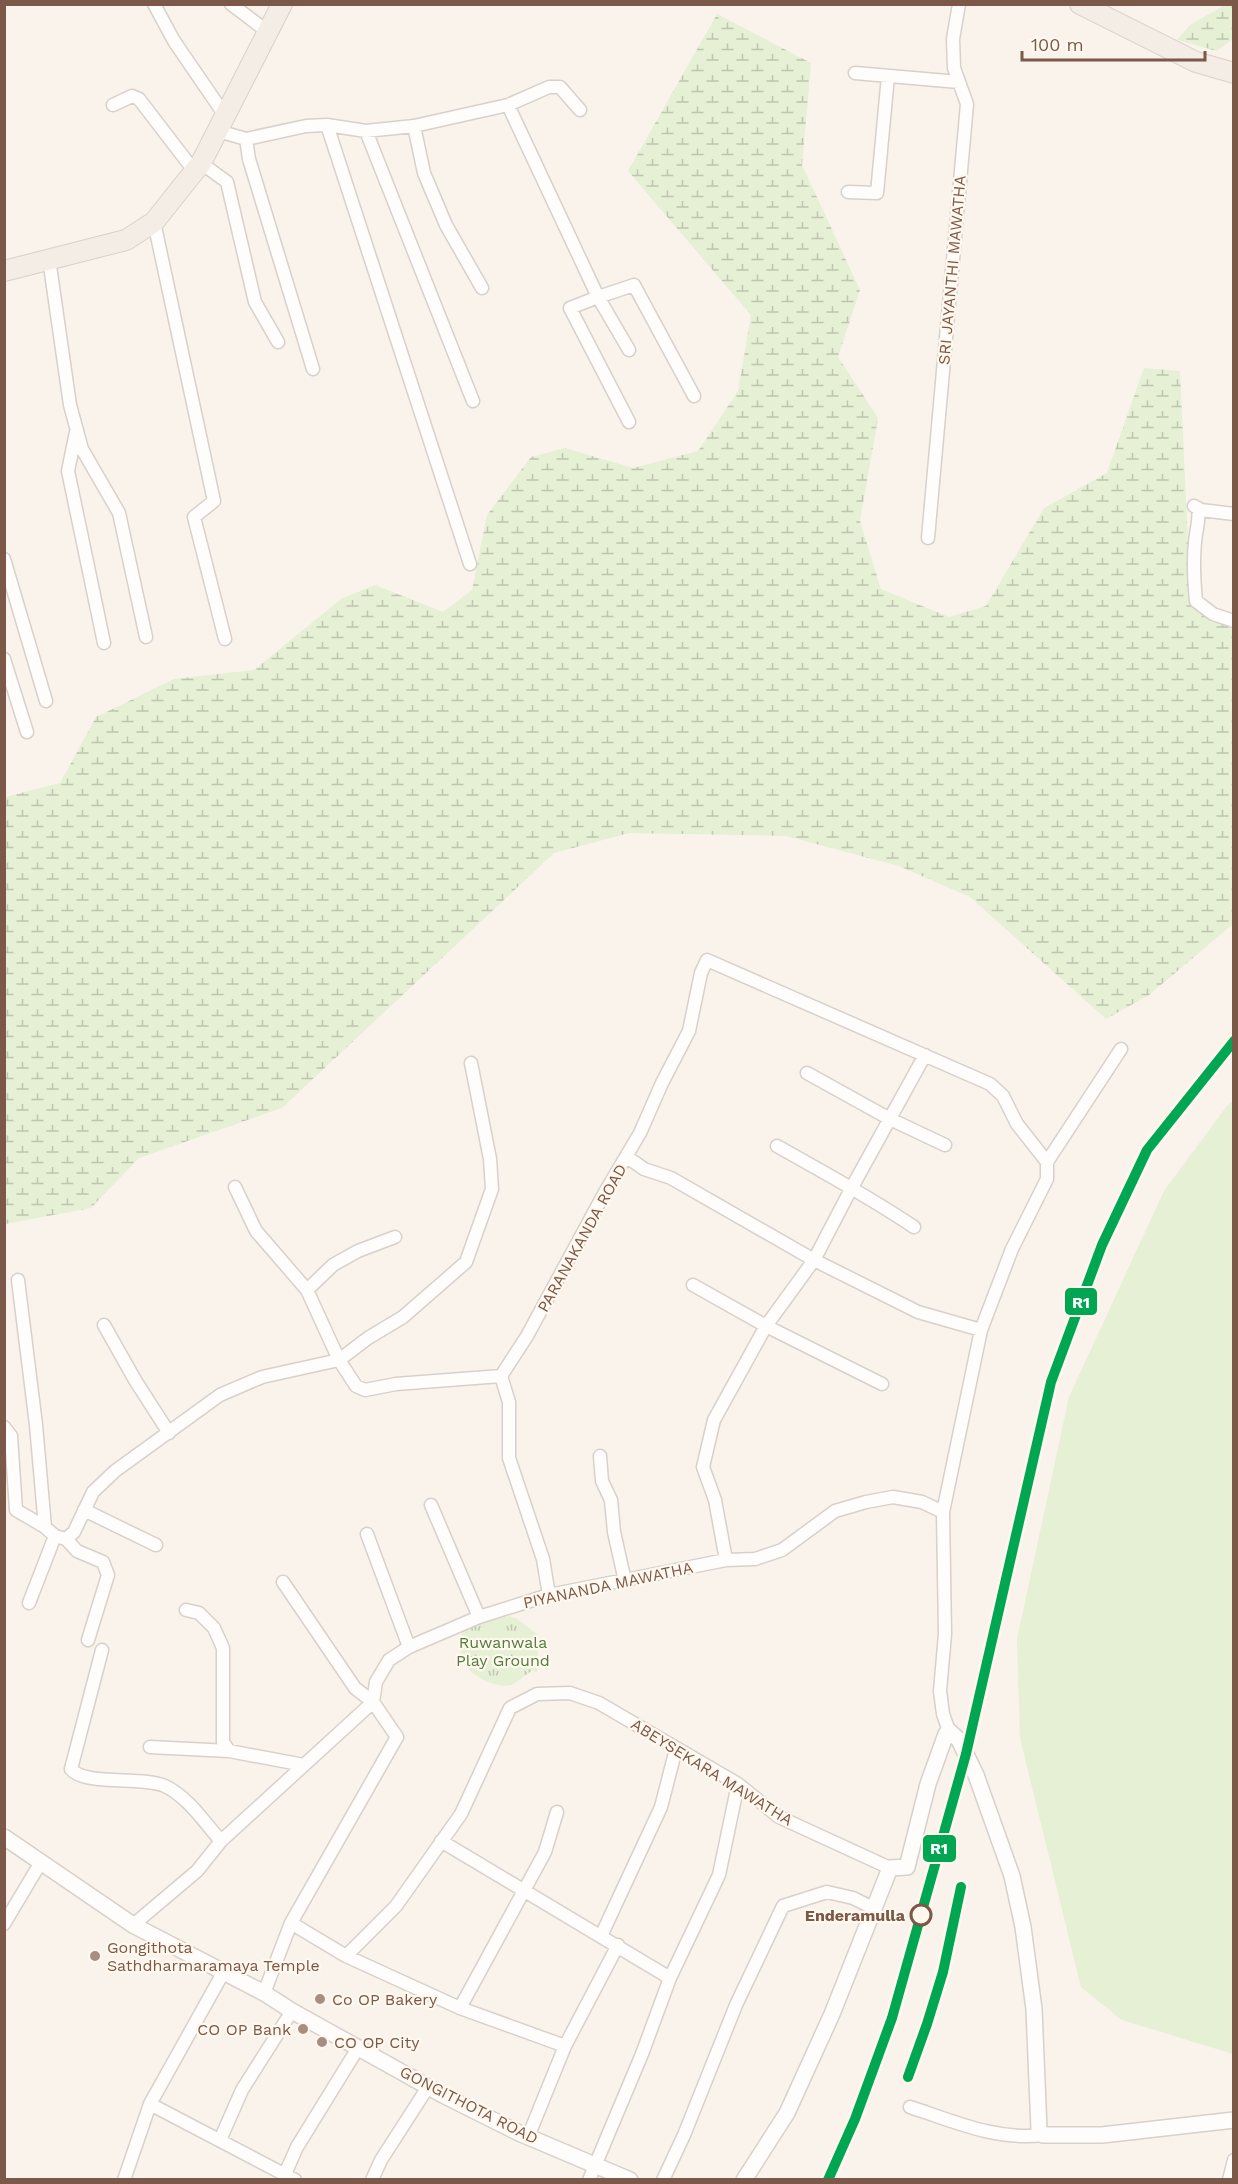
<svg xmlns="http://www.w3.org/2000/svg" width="1238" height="2184" viewBox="0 0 1238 2184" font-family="'Work Sans',sans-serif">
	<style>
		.grass { fill: #e5f0d5 }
		.wetland { fill: url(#wetland-marsh) }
		.park { fill: url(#park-tufts) }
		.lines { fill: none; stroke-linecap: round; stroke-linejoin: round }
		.minor-casing { stroke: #d8d0ca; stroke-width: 15 }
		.tertiary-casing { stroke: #d8d0ca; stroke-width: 18 }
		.primary-casing { stroke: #dad0c8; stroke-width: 22 }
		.minor { stroke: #fefdfc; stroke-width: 12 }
		.tertiary { stroke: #fefdfc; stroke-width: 15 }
		.primary { stroke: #f3ede5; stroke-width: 20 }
		.rail-1-casing { stroke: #fff8ee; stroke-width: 15 }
		.rail-1 { stroke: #00a651; stroke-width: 10 }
		.stop-dot { fill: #fff8ee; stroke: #7b5847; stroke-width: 3 }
		.poi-dot { fill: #a78e81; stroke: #fff8ee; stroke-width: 2 }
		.labels { text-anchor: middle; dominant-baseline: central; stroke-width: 4.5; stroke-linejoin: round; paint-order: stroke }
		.street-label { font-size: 16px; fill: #7b5847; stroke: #fff8ee }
		.park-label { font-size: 16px; fill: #517c3b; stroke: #fff8ee }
		.stop-label { font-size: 16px; font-weight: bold; fill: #7b5847; stroke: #fff8ee; text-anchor: end }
		.poi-label { font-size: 16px; fill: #7b5847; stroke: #fff8ee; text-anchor: start }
		.line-badge { stroke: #fff8ee; stroke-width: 2 }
		.badge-label { font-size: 16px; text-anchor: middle; font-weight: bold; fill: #fff }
	</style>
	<defs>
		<pattern id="wetland-marsh" width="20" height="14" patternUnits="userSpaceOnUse" patternTransform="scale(1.5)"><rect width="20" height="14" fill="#e5f0d5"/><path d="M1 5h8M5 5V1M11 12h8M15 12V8" fill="none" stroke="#bfc5af"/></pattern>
		<pattern id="park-tufts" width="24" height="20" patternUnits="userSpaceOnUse" patternTransform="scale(1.5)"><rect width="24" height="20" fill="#e5f0d5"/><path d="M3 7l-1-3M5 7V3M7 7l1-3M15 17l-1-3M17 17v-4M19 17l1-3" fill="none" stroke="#bfc5af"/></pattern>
	</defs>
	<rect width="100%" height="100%" fill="#f9f3ec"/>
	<!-- grass -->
	<path class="grass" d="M 1233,1101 L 1233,2054 L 1122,2020 L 1081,1987 L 1020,1738 L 1017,1639 L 1069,1397 L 1164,1191 L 1227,1106 Z"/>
	<!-- wetland -->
	<path class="wetland" d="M 1225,5 L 1233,5 L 1233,39 L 1217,51 L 1177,40 L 1190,25 Z
		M 717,14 L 811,63 L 802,165 L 860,290 L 838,357 L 878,418 L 860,521 L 881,589 L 949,617 L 986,606 L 1044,508 L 1107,473 L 1144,368 L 1180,371 L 1190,587 L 1215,611 L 1233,617 L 1233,924 L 1149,995 L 1106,1019 L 970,897 L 899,866 L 786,836 L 629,833 L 554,853 L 282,1108 L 139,1158 L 91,1208 L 5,1224 L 5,797 L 60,783 L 96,717 L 174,679 L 254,670 L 341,599 L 375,585 L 443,612 L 472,590 L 487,515 L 531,457 L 565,448 L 633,468 L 698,451 L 738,391 L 751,315 L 628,171 Z"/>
	<!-- park -->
	<path class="park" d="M 509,1616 L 516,1618 L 538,1635 L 537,1673 L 533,1670 C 526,1674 517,1683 510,1685 C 497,1688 475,1678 468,1668 C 460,1658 456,1639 465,1629 C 475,1618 495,1620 509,1616 Z"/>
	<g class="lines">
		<!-- minor casing -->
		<g class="minor-casing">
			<path id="minor" d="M 154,4 L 174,41 L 226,117
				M 231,4 L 268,32
				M 855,73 L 959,82
				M 113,105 L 132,96 L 139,99 L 195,172
				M 508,105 L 598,297 L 629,350
				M 327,125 L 470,564
				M 414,126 L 424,173 L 446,225 L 482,288
				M 218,131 L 246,139 L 306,126 L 327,125 L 366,131 L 414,126 L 508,105 L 549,87 L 560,87 L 580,110
				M 366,131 L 473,401
				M 246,139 L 249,159 L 313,369
				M 201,163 L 227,182 L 255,302 L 278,342
				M 848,192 L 877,193 L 888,76
				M 154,222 L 214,501 L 194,517 L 225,639
				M 49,259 L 70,405 L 82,449 L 119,513 L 146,637
				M 629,422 L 570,308 L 598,297 L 634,285 L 694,396
				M 76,432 L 68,471 L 104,643
				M 1194,506 L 1201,510 L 1234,514
				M 1198,508 C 1200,519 1196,530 1195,542 C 1193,562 1194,581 1196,601 L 1213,614 L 1234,621
				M 928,538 L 967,104 L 954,68 L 953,39 L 959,4
				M 4,559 L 46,701
				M 4,659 L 27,732
				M 471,1063 L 490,1159 L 492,1189 L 466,1262 L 403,1317 L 368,1338 L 339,1360 L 356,1386 L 365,1390 L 396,1384 L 501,1376 L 527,1336 L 605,1192 L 640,1133 L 662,1083 L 689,1031 L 701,973 L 707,960 L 990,1084 L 1003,1096 L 1017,1124 L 1047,1162 L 1047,1179 L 1012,1249 L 981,1330 L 943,1512 L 945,1634 L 940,1691 L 943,1714 L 949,1731
				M 807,1073 L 890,1119 L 945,1145
				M 777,1146 C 823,1172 870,1197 914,1227
				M 627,1157 L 644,1169 L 671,1178 L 814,1260 L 918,1312 L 981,1330
				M 1047,1162 L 1121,1049
				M 18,1280 L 36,1425 L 45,1527
				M 693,1285 L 766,1326 L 882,1384
				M 307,1290 L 333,1265 L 358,1251 L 395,1237
				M 104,1325 L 135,1380 L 169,1433
				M 501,1376 L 509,1402 L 509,1458 L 543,1559 L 549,1595
				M 4,1427 L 11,1436 L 16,1510 L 45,1527 L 55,1536 L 66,1539 L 77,1551 L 103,1562 L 108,1575 L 88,1640
				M 600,1456 L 602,1481 L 611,1500 L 614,1532 L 625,1581
				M 431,1505 L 479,1617
				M 84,1510 L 156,1545
				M 367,1534 L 409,1647
				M 66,1539 L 74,1532 L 93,1492 L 115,1471 L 220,1395 L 262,1377 L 339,1360 L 307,1290 L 256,1231 L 235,1187
				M 726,1560 L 715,1500 L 703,1467 L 714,1420 L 766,1326 L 814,1260 L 851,1189 L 925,1055
				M 29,1603 L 55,1536
				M 186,1610 L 199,1613 L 214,1628 L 223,1648 L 223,1742 L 229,1751
				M 102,1650 L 71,1769 C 84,1786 144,1776 165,1786 C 189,1798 204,1822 221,1841
				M 150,1747 L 229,1751 L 304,1765
				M 441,1841 L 670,1978
				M 291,1923 L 346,1956 L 460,2008 L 565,2046 L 618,1945
				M 4,1924 L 41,1862
				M 133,1925 L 197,1871 L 221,1841 L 373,1702 L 376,1682 L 389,1660 L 409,1647 L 479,1617 L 549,1595 L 726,1560 L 755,1559 L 782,1550 L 835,1511 L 866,1502 L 893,1497 L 922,1502 L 943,1512
				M 601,1936 L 661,1807 L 676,1749
				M 346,1956 L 396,1906 L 461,1814 L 510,1708 L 537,1694 L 570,1693 L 599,1703 L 738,1784 L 779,1817 L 890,1868
				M 264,1993 L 291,1923 L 397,1737 L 373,1702 L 355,1688 L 283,1582
				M 460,2008 L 545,1852 L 557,1812
				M 150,2104 L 295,2180
				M 910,2107 C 953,2121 997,2141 1043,2135
				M 528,2137 L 565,2046
				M 220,2140 L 242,2090 L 292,2011
				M 285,2174 L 297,2147 L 358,2048
				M 124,2180 L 150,2104 L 223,1973
				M 372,2180 L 381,2160 L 428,2087
				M 589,2180 L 642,2054 L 670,1978 L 719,1875 L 738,1784
				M 663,2180 L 684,2135 L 736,2005 L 783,1906 L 827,1892 L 853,1898 L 873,1908
				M 1229,2180 L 1234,2160"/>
		</g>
		<!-- tertiary casing -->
		<g class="tertiary-casing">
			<path id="tertiary" d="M 4,1837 L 133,1925 L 264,1993 L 292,2011 L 441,2094 L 519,2133 L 630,2180
				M 744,2180 L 787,2113 L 832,2014 L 890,1868 L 907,1867 L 928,1784 L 946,1734 L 949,1731 L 959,1740 L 976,1775 L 1012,1876 L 1023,1927 L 1034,2009 L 1039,2130 L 1043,2135 L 1102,2135 L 1234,2120"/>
		</g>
		<!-- primary casing -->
		<g class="primary-casing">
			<path id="primary" d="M 1080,4 L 1196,62 L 1234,73
				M 4,271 L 126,240 L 154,222 L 201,163 L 282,4"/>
		</g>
		<!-- minor -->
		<use href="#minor" class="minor"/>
		<!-- tertiary -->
		<use href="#tertiary" class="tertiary"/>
		<!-- primary -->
		<use href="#primary" class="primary"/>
		<!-- rail-1 casing -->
		<g class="rail-1-casing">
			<path id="rail-1" d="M 908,2077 L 927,2024 L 943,1972 L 961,1887
				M 828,2180 L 855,2119 L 892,2018 L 966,1754 L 1051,1382 L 1102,1245 L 1147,1150 L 1234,1041"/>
		</g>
		<!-- rail-1 -->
		<use href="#rail-1" class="rail-1"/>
	</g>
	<!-- markers -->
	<circle class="stop-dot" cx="921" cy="1915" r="10"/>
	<g class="poi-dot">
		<circle cx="95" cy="1956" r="6"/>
		<circle cx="320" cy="1999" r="6"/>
		<circle cx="303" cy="2029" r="6"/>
		<circle cx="322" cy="2042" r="6"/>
	</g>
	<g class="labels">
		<!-- street labels -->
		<g class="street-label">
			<text transform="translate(952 270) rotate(-85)">SRI JAYANTHI MAWATHA</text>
			<text transform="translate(582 1238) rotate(-61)">PARANAKANDA ROAD</text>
			<text transform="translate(608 1585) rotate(-12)">PIYANANDA MAWATHA</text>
			<text transform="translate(712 1772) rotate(32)">ABEYSEKARA MAWATHA</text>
			<text transform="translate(469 2105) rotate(27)">GONGITHOTA ROAD</text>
		</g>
		<!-- park labels -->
		<g class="park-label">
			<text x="503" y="1642">Ruwanwala<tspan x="503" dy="18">Play Ground</tspan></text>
		</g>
		<!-- stop labels -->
		<g class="stop-label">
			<text x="905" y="1915">Enderamulla</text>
		</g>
		<!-- poi labels -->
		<g class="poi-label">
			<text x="107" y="1947">Gongithota<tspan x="107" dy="18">Sathdharmaramaya Temple</tspan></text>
			<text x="332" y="1999">Co OP Bakery</text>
			<text x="291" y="2029" text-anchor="end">CO OP Bank</text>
			<text x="334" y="2042">CO OP City</text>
		</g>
	</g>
	<g class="line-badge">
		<rect x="1064" y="1287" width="34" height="29" rx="6" fill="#00a651"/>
		<rect x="922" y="1834" width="35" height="29" rx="6" fill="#00a651"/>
	</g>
	<g class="badge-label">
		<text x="1081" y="1308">R1</text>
		<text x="939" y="1854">R1</text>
	</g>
	<!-- border -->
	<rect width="1238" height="2184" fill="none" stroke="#7b5847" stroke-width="12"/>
	<!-- scale -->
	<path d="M1022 51v9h183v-9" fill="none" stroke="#7b5847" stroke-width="3"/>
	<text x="1031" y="51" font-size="18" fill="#7b5847" stroke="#fff8ee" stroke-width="4.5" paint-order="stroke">100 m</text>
</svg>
